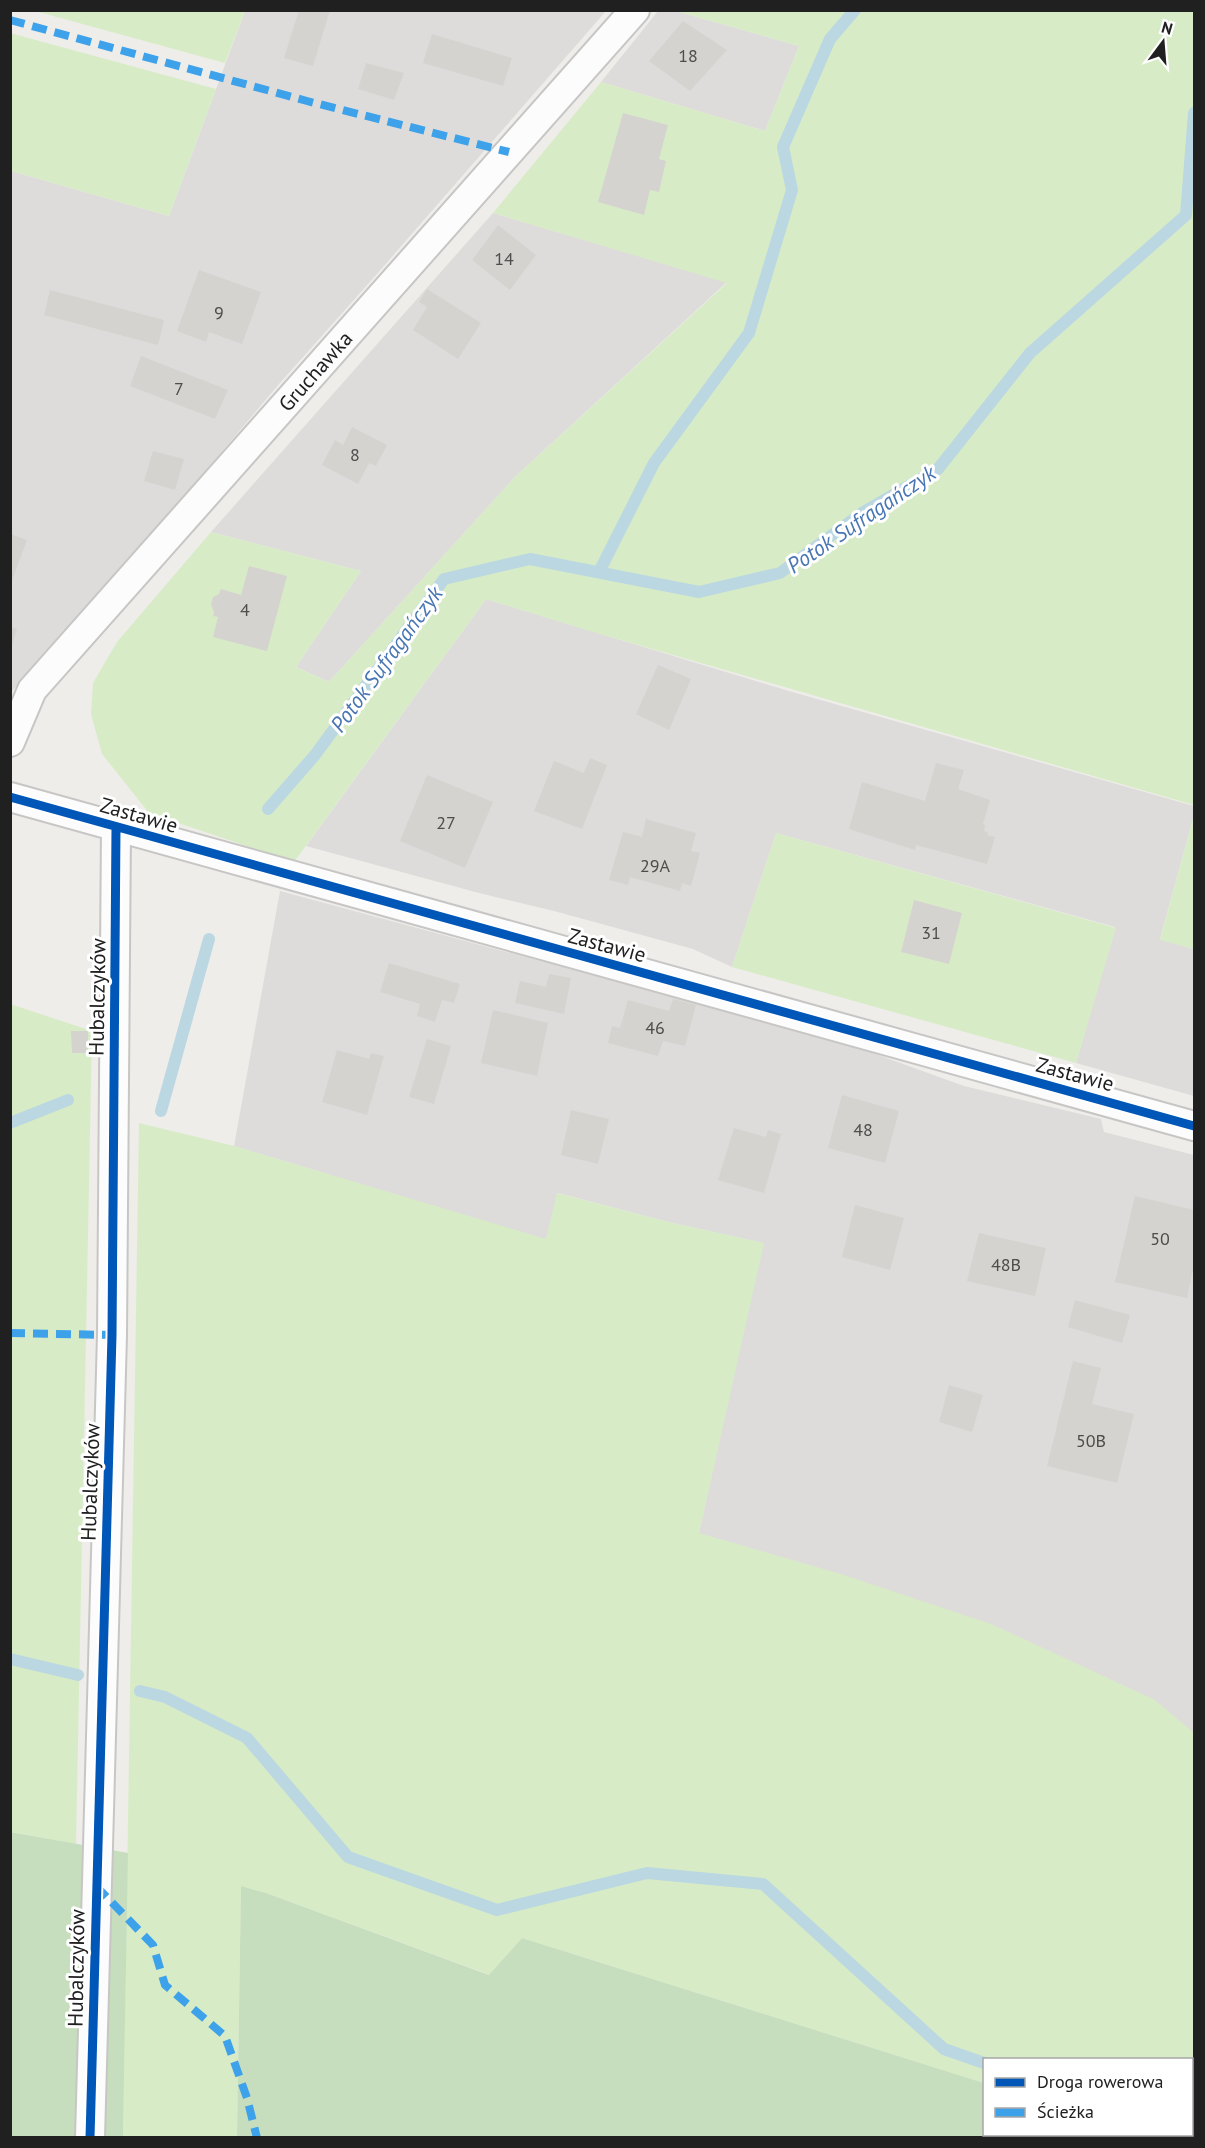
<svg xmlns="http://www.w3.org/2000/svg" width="1205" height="2148" viewBox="0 0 1205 2148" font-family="'PT Sans',sans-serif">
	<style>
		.residential { fill: #dddcda }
		.grass { fill: #d7ecc6 }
		.forest { fill: #c6debd }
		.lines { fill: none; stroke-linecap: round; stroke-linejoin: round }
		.stream { stroke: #bbd7e2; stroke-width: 12 }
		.building { fill: #d5d3d0 }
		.street-casing { stroke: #c7c6c5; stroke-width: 32 }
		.street { stroke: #fcfcfc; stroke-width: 28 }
		.quiet { stroke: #3da2ea; stroke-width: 8; stroke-dasharray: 15 8; stroke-linecap: butt }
		.cycleway-casing { stroke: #fff; stroke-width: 13 }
		.cycleway { stroke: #0057b8; stroke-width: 9 }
		.labels { text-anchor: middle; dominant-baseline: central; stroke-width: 6; stroke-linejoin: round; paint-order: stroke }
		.number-label { font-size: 18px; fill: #4d4d4c }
		.street-label { font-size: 21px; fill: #202020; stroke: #fff }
		.water-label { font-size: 22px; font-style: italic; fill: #4875b3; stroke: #fff }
	</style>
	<rect width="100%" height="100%" fill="#eeede9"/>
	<!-- residential -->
	<path class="residential" d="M 245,11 L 606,11 L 376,275 L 279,384 L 176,506 L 11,692 L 11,171 L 169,216 Z
		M 658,11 L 676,11 L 799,46 L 765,131 L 601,82 Z
		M 493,213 L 727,282 L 515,477 L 329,682 L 296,667 L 361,571 L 211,532 Z
		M 486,599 L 789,691 L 1194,806 L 1194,815 L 1160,939 L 1194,949 L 1194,1096 L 1076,1063 L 1115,927 L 776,833 L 732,967 L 693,949 L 554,911 L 479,893 L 306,846 Z
		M 280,891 L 845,1043 L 964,1086 L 1101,1119 L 1104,1132 L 1194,1155 L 1194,1847 L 699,1533 L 763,1243 L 668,1222 L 558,1193 L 546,1240 L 234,1146 Z"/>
	<!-- grass -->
	<path class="grass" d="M 35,11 L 245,10 L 245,11 L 225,63 Z
		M 676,11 L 1194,11 L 1194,805 L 590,631 L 486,599 L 294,862 L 149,813 L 102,754 L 91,714 L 93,683 L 117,642 L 211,532 L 361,571 L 296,667 L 329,682 L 515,477 L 727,283 L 493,213 L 601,82 L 765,131 L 799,46 Z
		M 10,33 L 216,89 L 169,216 L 11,171 Z
		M 1194,815 L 1194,949 L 1160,940 Z
		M 776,833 L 1116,928 L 1076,1063 L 732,967 Z
		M 10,1004 L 92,1031 L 76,1844 L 11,1832 Z
		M 139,1123 L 234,1146 L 546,1239 L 557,1193 L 668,1222 L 764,1243 L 699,1533 L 844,1575 L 991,1624 L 1155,1700 L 1194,1733 L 1194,2137 L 1035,2138 L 1035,2135 L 1192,2134 L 1192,2060 L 984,2060 L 984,2083 L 522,1938 L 490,1975 L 266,1893 L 241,1886 L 237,2137 L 123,2138 Z"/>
	<!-- forest -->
	<path class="forest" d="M 10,1832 L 128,1853 L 123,2137 L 11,2137 Z
		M 241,1886 L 266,1893 L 489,1975 L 522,1938 L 984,2083 L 984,2134 L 1035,2135 L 1035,2137 L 237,2137 Z"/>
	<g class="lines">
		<!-- stream -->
		<path class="stream" d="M 599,572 L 654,463 L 749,333 L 792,190 L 783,147 L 830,39 L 855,10
			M 268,809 L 315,755 L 444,579 L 530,559 L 699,592 L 780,573 L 862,513 L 938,469 L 1030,353 L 1186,215 L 1194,113
			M 161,1111 L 209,939
			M 10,1123 L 68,1100
			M 10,1659 L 78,1675
			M 140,1691 L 165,1697 L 247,1738 L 348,1857 L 497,1910 L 647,1873 L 763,1884 L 944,2049 L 984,2063
			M 1149,2134 L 1155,2138"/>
	</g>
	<!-- building -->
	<path class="building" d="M 299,10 L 330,10 L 313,66 L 284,58 Z
		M 683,21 L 727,50 L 690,91 L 649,61 Z
		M 432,34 L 512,58 L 503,86 L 423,63 Z
		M 366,63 L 404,73 L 394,100 L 358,89 Z
		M 623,113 L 668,125 L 659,159 L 666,161 L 659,192 L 650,190 L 644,215 L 598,202 Z
		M 498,225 L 536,255 L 510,290 L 472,260 Z
		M 199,270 L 261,292 L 242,344 L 209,332 L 206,342 L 177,331 Z
		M 427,289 L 481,323 L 458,359 L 413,330 L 427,307 L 419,302 Z
		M 50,290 L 164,320 L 158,345 L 44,315 Z
		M 141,356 L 228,390 L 215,419 L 130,386 Z
		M 352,427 L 387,445 L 376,466 L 369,463 L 358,484 L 322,465 L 335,440 L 343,445 Z
		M 153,451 L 184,459 L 175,490 L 144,481 Z
		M 10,534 L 27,540 L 11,583 L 10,583 Z
		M 249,566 L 287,576 L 267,651 L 213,637 L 218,617 L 213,616 L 214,612 L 211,605 L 213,597 L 219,594 L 221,589 L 241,595 Z
		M 10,627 L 17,629 L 11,648 L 10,648 Z
		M 658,665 L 691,679 L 669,730 L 636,714 Z
		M 590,758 L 607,765 L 582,829 L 534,811 L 554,761 L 584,773 Z
		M 936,763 L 964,770 L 958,789 L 990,800 L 983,824 L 985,825 L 984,831 L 988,832 L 987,835 L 995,837 L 987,864 L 916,845 L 915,850 L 849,829 L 862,782 L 925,801 Z
		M 427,775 L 493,802 L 465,868 L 400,841 Z
		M 646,819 L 696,833 L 691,851 L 700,853 L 691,886 L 682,883 L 680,891 L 630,877 L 628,885 L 609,880 L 623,832 L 642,837 Z
		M 914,900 L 962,913 L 949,964 L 901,952 Z
		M 389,963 L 460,984 L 454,1003 L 442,1000 L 435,1022 L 417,1016 L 420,1004 L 380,992 Z
		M 549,974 L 571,978 L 564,1014 L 515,1003 L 520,981 L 546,987 Z
		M 673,999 L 696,1005 L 685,1046 L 663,1041 L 658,1056 L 608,1043 L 612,1026 L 620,1028 L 628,1000 L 669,1011 Z
		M 493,1010 L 548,1023 L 537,1076 L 481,1063 Z
		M 71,1031 L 88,1031 L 88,1053 L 72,1053 Z
		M 427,1039 L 451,1046 L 434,1104 L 409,1097 Z
		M 337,1050 L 369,1059 L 371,1053 L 384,1056 L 367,1115 L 322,1102 Z
		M 842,1095 L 899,1111 L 885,1163 L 828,1148 Z
		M 571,1110 L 609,1119 L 598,1164 L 561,1155 Z
		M 734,1128 L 766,1137 L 768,1130 L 781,1134 L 764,1193 L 718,1180 Z
		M 1135,1196 L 1194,1210 L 1194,1265 L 1187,1298 L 1115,1282 Z
		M 855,1205 L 904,1218 L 890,1270 L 842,1257 Z
		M 979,1233 L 1046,1248 L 1035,1296 L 967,1281 Z
		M 1075,1300 L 1130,1315 L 1122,1343 L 1068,1327 Z
		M 1073,1361 L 1101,1368 L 1092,1404 L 1134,1414 L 1117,1483 L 1047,1466 Z
		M 949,1385 L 983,1395 L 972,1432 L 939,1422 Z"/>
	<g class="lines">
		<!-- street casing -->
		<g class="street-casing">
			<g id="street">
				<path id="s1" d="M 10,742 L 32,690 L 635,10"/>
				<path d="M 10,797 L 1194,1126"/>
				<path d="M 90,2138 L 112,1335 L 116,828"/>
			</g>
		</g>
		<!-- street -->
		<use href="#street" class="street"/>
		<!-- quiet -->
		<path class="quiet" d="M 10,20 L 307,101 L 509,152
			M 10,1333 L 112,1335
			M 96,1886 L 153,1945 L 165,1985 L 225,2036 L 247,2098 L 257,2138"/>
		<!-- cycleway casing -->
		<g class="cycleway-casing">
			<path id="cycleway" d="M 10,797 L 1194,1126
				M 90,2138 L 112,1335 L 116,828"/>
		</g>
		<!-- cycleway -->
		<use href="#cycleway" class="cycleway"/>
	</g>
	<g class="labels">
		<!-- number labels -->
		<g class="number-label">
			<text x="688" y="55">18</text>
			<text x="504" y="258">14</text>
			<text x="219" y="312">9</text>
			<text x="179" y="388">7</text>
			<text x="355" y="454">8</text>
			<text x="245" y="609">4</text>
			<text x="446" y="822">27</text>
			<text x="655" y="865">29A</text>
			<text x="931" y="932">31</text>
			<text x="655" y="1027">46</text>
			<text x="863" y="1129">48</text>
			<text x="1160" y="1238">50</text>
			<text x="1006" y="1264">48B</text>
			<text x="1091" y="1440">50B</text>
		</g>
		<!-- street labels -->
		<g class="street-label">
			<text stroke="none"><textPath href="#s1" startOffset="483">Gruchawka</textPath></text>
			<text transform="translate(139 815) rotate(16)">Zastawie</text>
			<text transform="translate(607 945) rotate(15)">Zastawie</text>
			<text transform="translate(97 997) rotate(-89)">Hubalczyków</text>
			<text transform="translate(1075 1074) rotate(15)">Zastawie</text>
			<text transform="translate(90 1482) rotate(-88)">Hubalczyków</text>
			<text transform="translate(76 1968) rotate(-89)">Hubalczyków</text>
		</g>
		<!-- water labels -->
		<g class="water-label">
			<text transform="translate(861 519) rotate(-34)">Potok Sufragańczyk</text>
			<text transform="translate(386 659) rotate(-54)">Potok Sufragańczyk</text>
		</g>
	</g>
	<!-- border -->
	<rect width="1205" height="2148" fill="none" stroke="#202020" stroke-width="24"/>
	<!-- legend -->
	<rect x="983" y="2058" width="210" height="78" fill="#ffffff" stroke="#a6a6a6" stroke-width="1.5"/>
	<rect x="995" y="2078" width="30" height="9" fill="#0057b8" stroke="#a6a6a6" stroke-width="1.5"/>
	<text x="1037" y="2088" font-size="18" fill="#202020">Droga rowerowa</text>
	<rect x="995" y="2108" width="30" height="9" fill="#3da2ea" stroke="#a6a6a6" stroke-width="1.5"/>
	<text x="1037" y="2118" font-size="18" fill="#202020">Ścieżka</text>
	<!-- north arrow -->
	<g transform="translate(1163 42) rotate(16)" stroke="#ffffff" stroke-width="4.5" paint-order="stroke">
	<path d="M0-4.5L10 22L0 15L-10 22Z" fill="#202020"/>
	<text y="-9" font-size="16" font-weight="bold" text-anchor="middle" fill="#202020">N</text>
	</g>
</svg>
